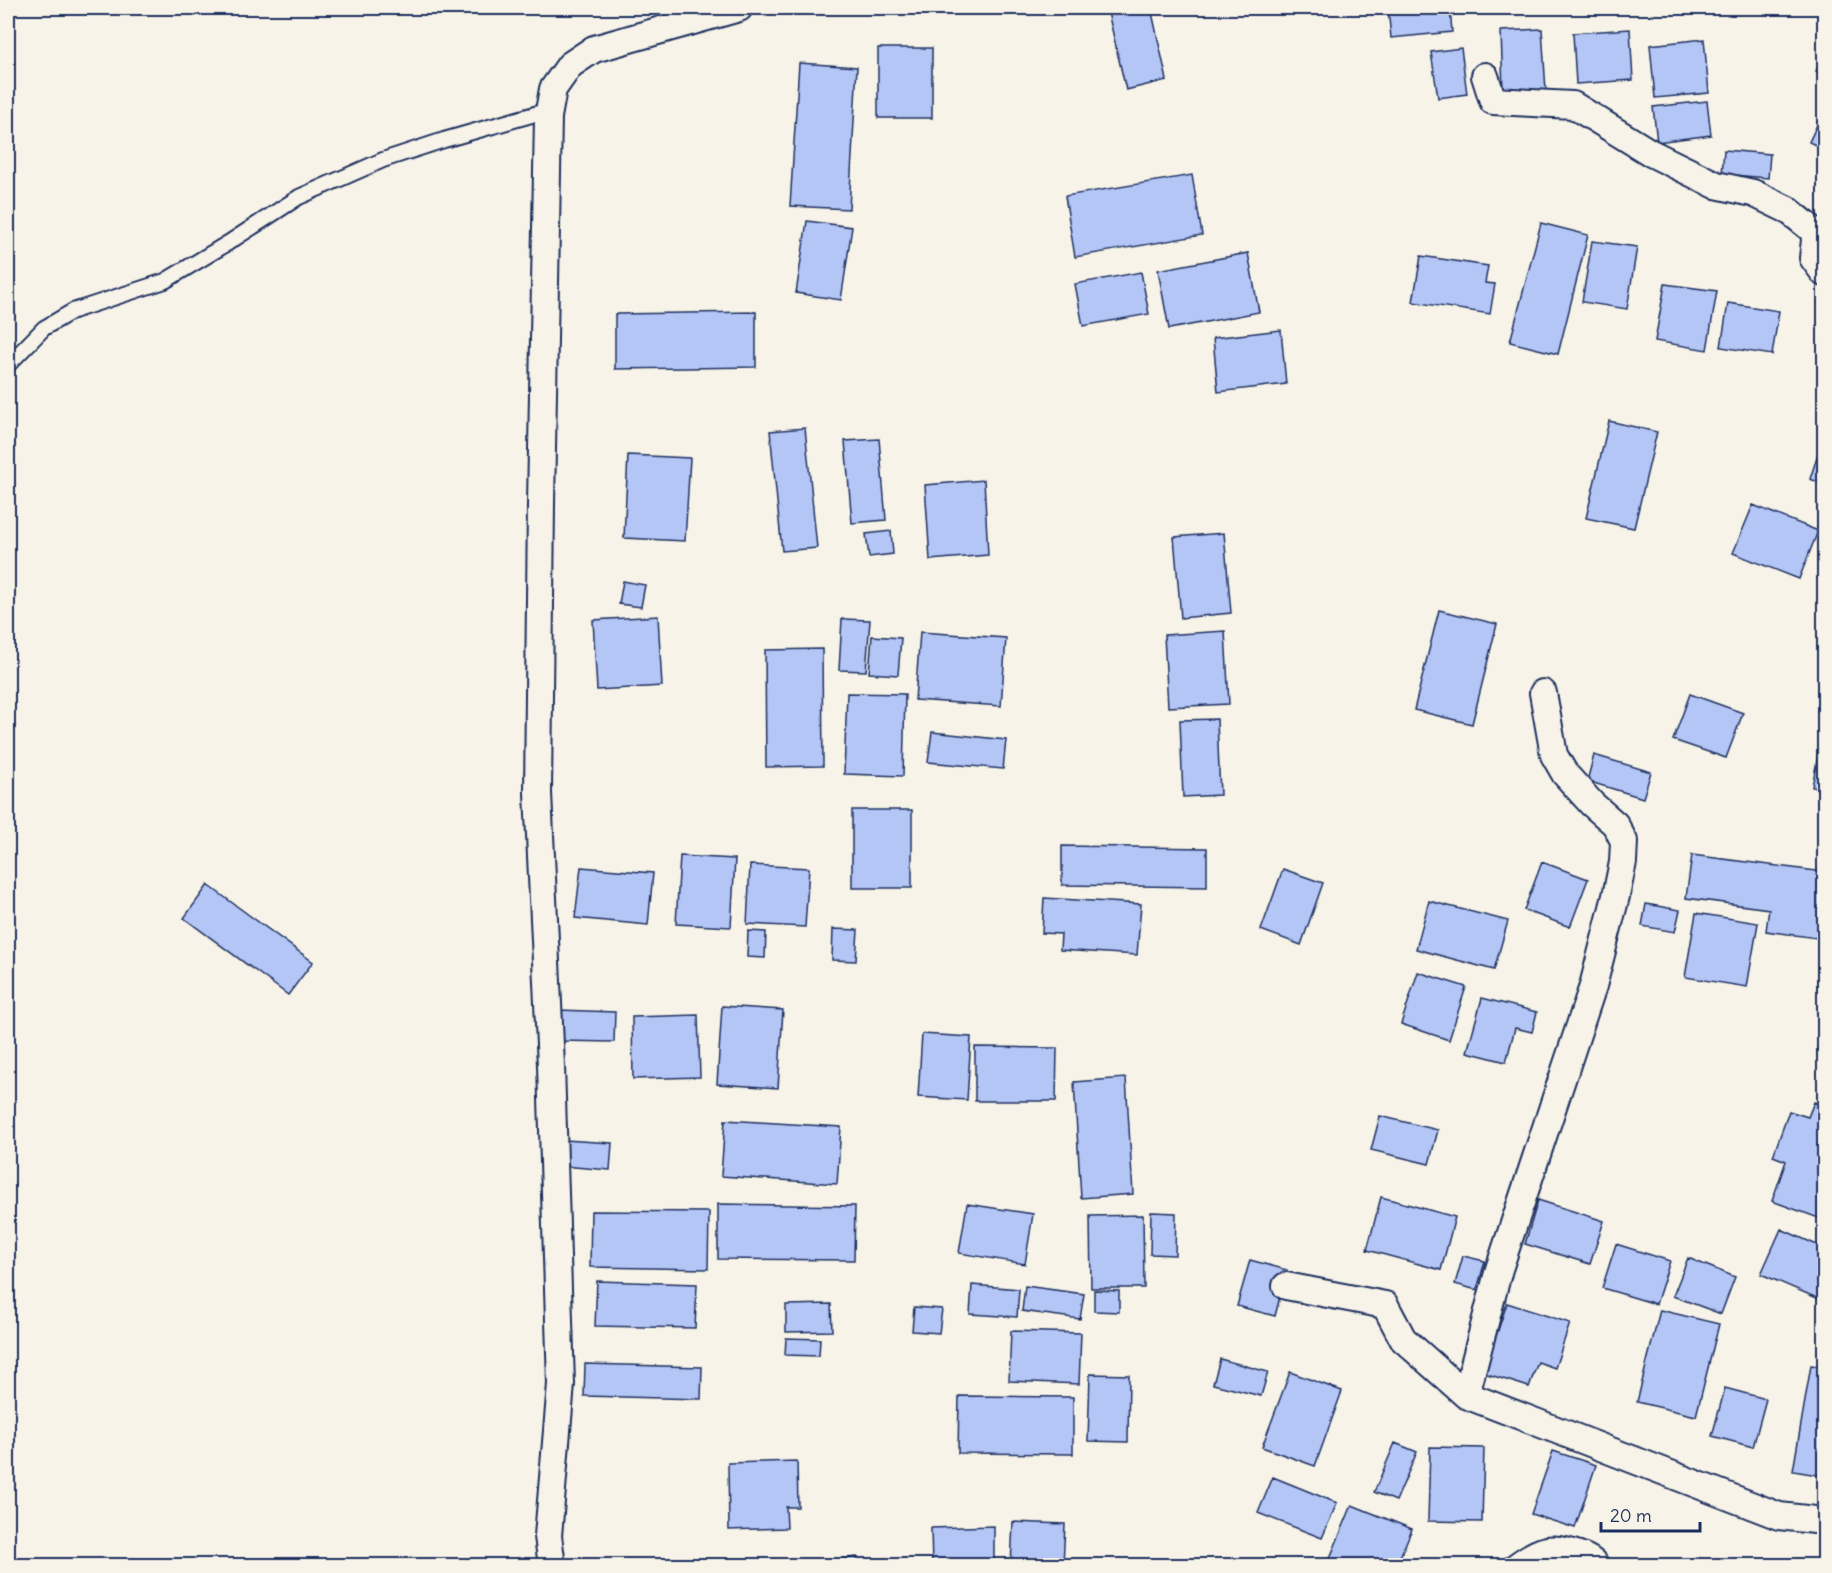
<svg xmlns="http://www.w3.org/2000/svg" width="1832" height="1573" viewBox="0 0 1832 1573" font-family="Delius,sans-serif">
	<style>
		.building { fill: #b4c6f6; stroke: #1b2f5e; stroke-width: 1.5 }
		.lines { fill: none; stroke-linecap: round; stroke-linejoin: round }
		.service-casing { stroke: #1b2f5e; stroke-width: 18 }
		.minor-casing { stroke: #1b2f5e; stroke-width: 30 }
		.service { stroke: #f7f3e8; stroke-width: 14 }
		.minor { stroke: #f7f3e8; stroke-width: 26 }
	</style>
	<rect width="100%" height="100%" fill="#f7f3e8"/>
	<filter id="ink" filterUnits="userSpaceOnUse"><feTurbulence type="fractalNoise" baseFrequency=".0167" numOctaves="2"/><feDisplacementMap in="SourceGraphic" scale="12" xChannelSelector="R" yChannelSelector="G"/><feConvolveMatrix kernelMatrix="1 2 1 2 8 2 1 2 1" color-interpolation-filters="sRGB"/></filter>
	<g filter="url(#ink)">
		<!-- building -->
		<path class="building" d="M 1107,8 L 1151,8 L 1167,80 L 1126,90 Z
			M 1388,8 L 1450,8 L 1452,32 L 1391,38 Z
			M 1542,29 L 1546,91 L 1503,93 L 1501,31 Z
			M 1630,29 L 1633,80 L 1576,84 L 1573,33 Z
			M 1704,39 L 1709,93 L 1655,98 L 1650,45 Z
			M 878,48 L 932,48 L 932,118 L 878,118 Z
			M 1461,48 L 1467,94 L 1438,98 L 1431,52 Z
			M 1824,56 L 1824,76 L 1816,71 Z
			M 799,63 L 857,67 L 849,209 L 790,206 Z
			M 1707,101 L 1711,135 L 1657,142 L 1653,107 Z
			M 1824,110 L 1824,149 L 1809,142 Z
			M 1724,150 L 1770,154 L 1768,178 L 1722,174 Z
			M 1192,175 L 1202,235 L 1075,257 L 1065,196 Z
			M 807,221 L 852,227 L 841,300 L 796,293 Z
			M 1541,223 L 1588,235 L 1558,354 L 1510,342 Z
			M 1592,241 L 1637,247 L 1627,309 L 1582,302 Z
			M 1248,253 L 1259,312 L 1169,329 L 1158,270 Z
			M 1421,256 L 1488,266 L 1485,283 L 1495,284 L 1490,314 L 1413,302 Z
			M 1141,272 L 1149,314 L 1083,326 L 1075,284 Z
			M 1665,284 L 1717,291 L 1707,350 L 1655,341 Z
			M 1728,303 L 1779,311 L 1772,355 L 1721,347 Z
			M 756,312 L 756,367 L 615,369 L 615,314 Z
			M 1281,330 L 1286,384 L 1218,392 L 1213,338 Z
			M 1609,421 L 1657,432 L 1634,528 L 1586,518 Z
			M 805,428 L 817,548 L 782,551 L 770,431 Z
			M 1824,435 L 1824,484 L 1810,479 Z
			M 879,439 L 886,520 L 852,523 L 845,441 Z
			M 628,455 L 690,458 L 685,541 L 624,538 Z
			M 984,480 L 988,555 L 930,560 L 925,485 Z
			M 1753,505 L 1818,531 L 1799,579 L 1733,553 Z
			M 891,531 L 893,554 L 869,557 L 866,534 Z
			M 1224,533 L 1231,613 L 1181,618 L 1174,537 Z
			M 623,581 L 645,585 L 641,607 L 619,604 Z
			M 1439,610 L 1497,624 L 1472,724 L 1414,710 Z
			M 658,616 L 662,686 L 597,690 L 593,620 Z
			M 842,619 L 870,620 L 866,671 L 839,670 Z
			M 1225,631 L 1229,704 L 1168,707 L 1164,635 Z
			M 920,632 L 1006,638 L 1001,706 L 915,700 Z
			M 872,636 L 901,638 L 898,675 L 869,673 Z
			M 822,649 L 823,766 L 766,767 L 765,650 Z
			M 847,693 L 905,694 L 903,776 L 844,774 Z
			M 1690,694 L 1743,713 L 1726,758 L 1673,740 Z
			M 1217,719 L 1220,795 L 1183,797 L 1180,720 Z
			M 932,732 L 1006,740 L 1003,769 L 928,762 Z
			M 1822,733 L 1824,734 L 1824,789 L 1812,787 Z
			M 1594,755 L 1651,772 L 1643,798 L 1587,781 Z
			M 852,810 L 912,810 L 912,888 L 852,888 Z
			M 1062,846 L 1207,848 L 1207,887 L 1062,885 Z
			M 1692,855 L 1824,872 L 1824,939 L 1766,931 L 1769,909 L 1686,898 Z
			M 680,856 L 735,859 L 731,927 L 676,924 Z
			M 1542,862 L 1588,879 L 1570,927 L 1524,910 Z
			M 750,865 L 809,868 L 805,927 L 747,924 Z
			M 581,867 L 653,873 L 648,925 L 575,918 Z
			M 1283,869 L 1323,883 L 1301,945 L 1261,930 Z
			M 208,885 L 313,962 L 288,995 L 184,918 Z
			M 1044,898 L 1141,904 L 1137,955 L 1060,950 L 1061,934 L 1042,933 Z
			M 1429,901 L 1508,921 L 1494,970 L 1416,949 Z
			M 1646,904 L 1680,910 L 1675,932 L 1642,926 Z
			M 1696,913 L 1758,923 L 1747,987 L 1685,977 Z
			M 833,929 L 858,930 L 856,961 L 832,960 Z
			M 748,931 L 766,932 L 765,958 L 747,957 Z
			M 1418,972 L 1466,987 L 1449,1040 L 1401,1024 Z
			M 1482,998 L 1537,1012 L 1532,1032 L 1515,1028 L 1506,1062 L 1467,1052 Z
			M 722,1006 L 783,1010 L 778,1088 L 717,1084 Z
			M 558,1010 L 615,1012 L 614,1042 L 558,1041 Z
			M 698,1015 L 700,1077 L 633,1079 L 632,1017 Z
			M 922,1034 L 971,1037 L 967,1100 L 918,1097 Z
			M 975,1047 L 1057,1048 L 1056,1101 L 975,1101 Z
			M 1126,1078 L 1133,1194 L 1081,1198 L 1074,1082 Z
			M 1814,1102 L 1824,1106 L 1824,1220 L 1772,1201 L 1786,1161 L 1773,1156 L 1789,1111 L 1808,1117 Z
			M 1380,1116 L 1438,1130 L 1429,1164 L 1371,1150 Z
			M 725,1120 L 841,1127 L 837,1184 L 721,1176 Z
			M 564,1140 L 612,1143 L 610,1170 L 562,1166 Z
			M 1381,1197 L 1455,1217 L 1441,1270 L 1367,1250 Z
			M 1538,1200 L 1604,1221 L 1590,1264 L 1525,1244 Z
			M 718,1204 L 855,1206 L 854,1260 L 718,1259 Z
			M 967,1204 L 1033,1214 L 1025,1264 L 959,1253 Z
			M 591,1211 L 709,1212 L 708,1269 L 590,1267 Z
			M 1151,1212 L 1176,1213 L 1175,1255 L 1150,1254 Z
			M 1143,1215 L 1144,1288 L 1091,1288 L 1090,1216 Z
			M 1781,1229 L 1824,1248 L 1824,1301 L 1761,1274 Z
			M 1616,1244 L 1670,1261 L 1656,1304 L 1602,1288 Z
			M 1463,1256 L 1485,1261 L 1477,1290 L 1455,1284 Z
			M 1688,1258 L 1735,1277 L 1721,1314 L 1673,1296 Z
			M 1250,1260 L 1287,1270 L 1275,1316 L 1237,1306 Z
			M 597,1281 L 697,1284 L 695,1328 L 595,1326 Z
			M 972,1285 L 1019,1289 L 1017,1317 L 970,1314 Z
			M 1025,1286 L 1084,1294 L 1080,1319 L 1022,1311 Z
			M 1094,1290 L 1119,1291 L 1119,1312 L 1094,1311 Z
			M 1507,1303 L 1570,1323 L 1555,1368 L 1538,1362 L 1529,1387 L 1484,1373 Z
			M 831,1304 L 832,1331 L 786,1332 L 786,1305 Z
			M 914,1307 L 942,1309 L 939,1333 L 912,1331 Z
			M 1660,1310 L 1719,1324 L 1696,1416 L 1637,1402 Z
			M 1011,1331 L 1081,1333 L 1079,1384 L 1009,1381 Z
			M 786,1338 L 820,1339 L 819,1356 L 785,1355 Z
			M 1220,1359 L 1268,1372 L 1261,1396 L 1213,1384 Z
			M 585,1364 L 702,1367 L 701,1399 L 584,1396 Z
			M 1811,1365 L 1824,1367 L 1824,1476 L 1793,1471 Z
			M 1290,1372 L 1342,1391 L 1315,1466 L 1262,1447 Z
			M 1090,1374 L 1129,1375 L 1128,1442 L 1088,1441 Z
			M 1725,1388 L 1766,1399 L 1753,1447 L 1712,1436 Z
			M 959,1396 L 1073,1397 L 1073,1454 L 958,1453 Z
			M 1395,1443 L 1417,1452 L 1396,1501 L 1374,1492 Z
			M 1430,1447 L 1484,1448 L 1482,1522 L 1428,1521 Z
			M 1553,1451 L 1596,1465 L 1575,1528 L 1531,1514 Z
			M 797,1461 L 798,1507 L 786,1507 L 787,1528 L 729,1530 L 728,1463 Z
			M 1273,1477 L 1337,1503 L 1322,1538 L 1258,1513 Z
			M 1352,1505 L 1412,1529 L 1396,1566 L 1347,1566 L 1330,1558 Z
			M 1013,1522 L 1065,1524 L 1063,1566 L 1011,1566 Z
			M 994,1526 L 994,1566 L 932,1566 L 931,1528 Z
			M 857,1557 L 858,1566 L 793,1566 Z"/>
		<g class="lines">
			<!-- service casing -->
			<g class="service-casing">
				<path id="service" d="M 8,365 L 44,328 L 73,311 L 165,281 L 228,243 L 299,197 L 383,160 L 444,140 L 549,110"/>
			</g>
			<!-- minor casing -->
			<g class="minor-casing">
				<path id="minor" d="M 1485,76 L 1493,101 L 1573,105 L 1651,153 L 1716,185 L 1753,193 L 1788,210 L 1814,231 L 1815,240 L 1813,258 L 1824,273
					M 1286,1286 L 1385,1305 L 1403,1339 L 1466,1395 L 1779,1516 L 1824,1521
					M 1466,1395 L 1499,1269 L 1593,986 L 1616,896 L 1623,862 L 1624,841 L 1615,824 L 1592,804 L 1565,774 L 1554,755 L 1543,693
					M 552,1566 L 548,1536 L 561,1384 L 551,1066 L 538,793 L 541,504 L 548,117 L 553,89 L 570,65 L 594,49 L 739,8
					M 1517,1566 C 1525,1560 1538,1552 1547,1550 C 1559,1548 1589,1555 1596,1566"/>
			</g>
			<!-- service -->
			<use href="#service" class="service"/>
			<!-- minor -->
			<use href="#minor" class="minor"/>
		</g>
	</g>
	<!-- margin -->
	<rect width="1832" height="1573" fill="none" stroke="#f7f3e8" stroke-width="30"/>
	<rect x="15" y="15" width="1802" height="1543" fill="none" stroke="#1b2f5e" stroke-width="2" filter="url(#ink)"/>
	<!-- scale -->
	<path d="M1601 1522v9h99v-9" fill="none" stroke="#1b2f5e" stroke-width="3"/>
	<text x="1610" y="1522" font-size="18" fill="#1b2f5e" stroke="#f7f3e8" stroke-width="4.5" paint-order="stroke">20 m</text>
</svg>
